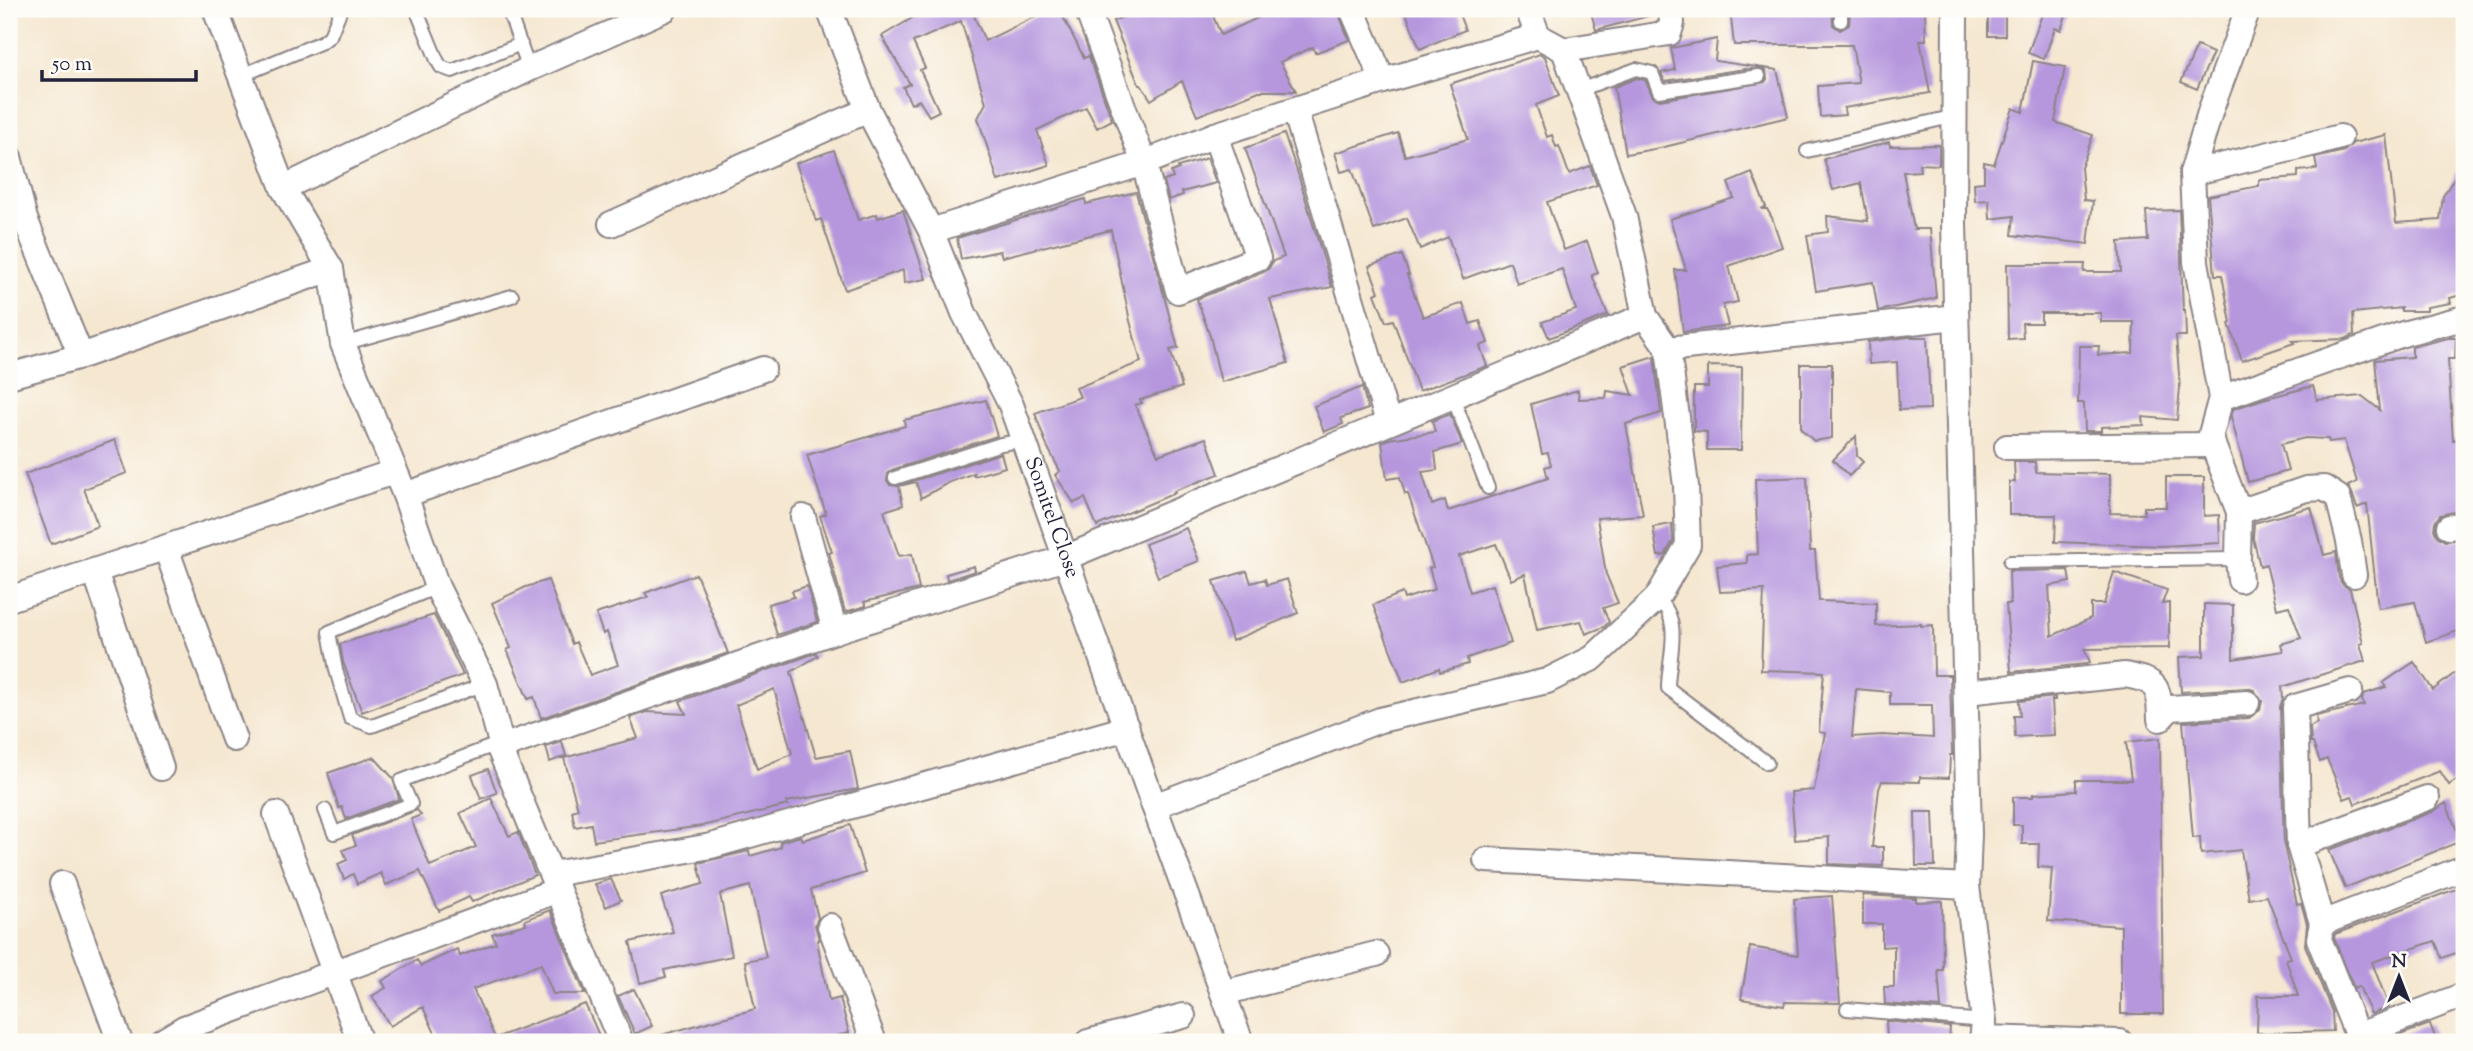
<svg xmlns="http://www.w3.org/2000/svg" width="2473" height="1051" viewBox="0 0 2473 1051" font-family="'Sorts Mill Goudy',serif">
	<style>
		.building { fill: #b697de; fill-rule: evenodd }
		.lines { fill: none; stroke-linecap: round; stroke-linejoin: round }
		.service-casing { stroke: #8c8486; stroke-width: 16 }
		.minor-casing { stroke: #8c8486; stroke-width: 28 }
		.service { stroke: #fff; stroke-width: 12 }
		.minor { stroke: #fff; stroke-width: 24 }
		.labels { text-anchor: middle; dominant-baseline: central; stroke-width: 6; stroke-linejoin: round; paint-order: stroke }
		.street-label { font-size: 21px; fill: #22223b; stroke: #fdfcf7 }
	</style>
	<rect width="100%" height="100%" fill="#fdfcf7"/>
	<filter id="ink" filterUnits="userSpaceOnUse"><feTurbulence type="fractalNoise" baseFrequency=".0143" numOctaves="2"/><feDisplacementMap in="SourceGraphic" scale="14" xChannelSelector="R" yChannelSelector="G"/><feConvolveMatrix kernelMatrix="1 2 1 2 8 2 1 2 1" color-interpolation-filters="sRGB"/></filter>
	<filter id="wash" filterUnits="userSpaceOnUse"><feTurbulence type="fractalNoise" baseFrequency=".00686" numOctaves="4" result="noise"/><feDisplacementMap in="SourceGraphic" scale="28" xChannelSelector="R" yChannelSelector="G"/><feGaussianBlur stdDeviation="1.57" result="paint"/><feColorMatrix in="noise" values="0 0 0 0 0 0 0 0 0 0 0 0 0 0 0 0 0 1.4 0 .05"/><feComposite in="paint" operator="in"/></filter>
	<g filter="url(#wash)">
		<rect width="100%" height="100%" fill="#f5e7d0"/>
		<g id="blocks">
			<!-- building -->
			<path class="building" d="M 917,9 L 989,9 L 974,16 L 985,41 L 1051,9 L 1059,9 L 1084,58 L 1089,56 L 1112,120 L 1097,128 L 1086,107 L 1037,130 L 1049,165 L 998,181 L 978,118 L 986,103 L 961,21 L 913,42 L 925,68 L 920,70 L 939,111 L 929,116 L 919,100 L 911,104 L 903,87 L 910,84 L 882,36 L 919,14 Z
				M 1143,9 L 1210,9 L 1221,35 L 1277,9 L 1337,9 L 1349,40 L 1315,53 L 1313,47 L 1280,62 L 1296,91 L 1259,91 L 1197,116 L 1182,81 L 1151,100 L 1141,85 L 1139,85 L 1113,21 Z
				M 1418,9 L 1457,9 L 1465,30 L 1420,49 L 1406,13 Z
				M 1590,9 L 1656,9 L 1656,14 L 1596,30 Z
				M 1730,9 L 1832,9 L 1833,25 L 1840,30 L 1849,25 L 1850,12 L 1925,10 L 1926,40 L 1920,40 L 1930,93 L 1844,108 L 1845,115 L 1820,117 L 1818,86 L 1859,83 L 1852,45 L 1734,45 Z
				M 1988,9 L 2005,9 L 2005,36 L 1988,36 Z
				M 2044,9 L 2068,9 L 2061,30 L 2055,28 L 2044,59 L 2028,53 Z
				M 1717,39 L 1715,61 L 1777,70 L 1788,117 L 1660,148 L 1626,154 L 1614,87 L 1637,78 L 1645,80 L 1653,97 L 1660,100 L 1765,82 L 1767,79 L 1766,71 L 1758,67 L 1665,81 L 1661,73 L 1675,70 L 1671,48 Z
				M 2197,46 L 2213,53 L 2197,89 L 2181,82 Z
				M 1540,54 L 1545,57 L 1559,96 L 1536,105 L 1547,137 L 1552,135 L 1556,147 L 1559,146 L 1569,174 L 1590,166 L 1597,185 L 1547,202 L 1564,250 L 1587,241 L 1598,273 L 1592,275 L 1608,315 L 1549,338 L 1542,322 L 1576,310 L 1562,269 L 1517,284 L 1510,262 L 1463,279 L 1448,237 L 1420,249 L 1407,218 L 1374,230 L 1352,169 L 1341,172 L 1335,153 L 1398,133 L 1405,156 L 1468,139 L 1450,84 Z
				M 2033,61 L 2065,67 L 2055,122 L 2093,135 L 2081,168 L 2084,200 L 2093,201 L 2088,244 L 2012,235 L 2014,216 L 1990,219 L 1989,200 L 1975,201 L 1974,183 L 1984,182 L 1984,162 L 1994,164 L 2013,108 L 2023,112 Z
				M 1284,134 L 1298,174 L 1332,287 L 1270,299 L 1288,363 L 1221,382 L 1210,336 L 1197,299 L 1264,272 L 1269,268 L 1273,261 L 1284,257 L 1245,148 Z
				M 2386,135 L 2396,223 L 2440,220 L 2443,196 L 2464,162 L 2464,294 L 2450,298 L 2451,303 L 2427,307 L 2427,311 L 2401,311 L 2401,308 L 2353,313 L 2354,335 L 2345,339 L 2292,341 L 2294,343 L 2242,361 L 2229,324 L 2231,323 L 2222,275 L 2215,275 L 2208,196 L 2259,186 L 2259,180 L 2298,177 L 2298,171 L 2317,169 L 2315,158 L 2344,151 L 2353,143 Z
				M 1889,142 L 1890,146 L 1939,145 L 1939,165 L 1919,164 L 1920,171 L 1903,172 L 1914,229 L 1930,229 L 1936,298 L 1878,311 L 1873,282 L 1816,291 L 1807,235 L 1828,232 L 1827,216 L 1868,221 L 1861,183 L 1833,190 L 1824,159 Z
				M 834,150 L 858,220 L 877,214 L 878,218 L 903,210 L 926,279 L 904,283 L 903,270 L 845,290 L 821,219 L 816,221 L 796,163 Z
				M 1207,158 L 1216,183 L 1182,192 L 1183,195 L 1169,200 L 1164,181 L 1173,178 L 1171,172 L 1179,169 L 1178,167 Z
				M 1752,173 L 1766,207 L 1761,209 L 1767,209 L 1772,218 L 1782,247 L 1729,266 L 1738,302 L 1723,305 L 1728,326 L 1683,332 L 1675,270 L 1686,270 L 1670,219 L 1734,198 L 1728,183 Z
				M 1136,192 L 1178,348 L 1170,350 L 1182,387 L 1140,400 L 1142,403 L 1135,405 L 1158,455 L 1206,438 L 1219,474 L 1174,491 L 1175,493 L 1097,526 L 1085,498 L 1074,503 L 1055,475 L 1060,471 L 1047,446 L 1035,413 L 1080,397 L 1076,388 L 1141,362 L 1130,321 L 1111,230 L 1002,257 L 1000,251 L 961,259 L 957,238 L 1085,199 L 1086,204 Z
				M 2179,210 L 2183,310 L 2185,310 L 2186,336 L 2176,336 L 2180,387 L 2177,420 L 2143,417 L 2144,425 L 2101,427 L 2101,431 L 2085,431 L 2084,403 L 2078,403 L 2079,346 L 2099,346 L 2098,355 L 2133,353 L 2134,322 L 2101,322 L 2101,313 L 2041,313 L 2041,323 L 2022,323 L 2023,338 L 2008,339 L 2007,264 L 2085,264 L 2084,272 L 2121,272 L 2119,242 L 2148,240 L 2146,211 Z
				M 1402,255 L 1409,275 L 1407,275 L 1423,317 L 1463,303 L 1470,324 L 1480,321 L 1488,343 L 1480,346 L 1487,366 L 1419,391 L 1393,320 L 1386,322 L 1375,294 L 1379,292 L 1369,266 Z
				M 1908,337 L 1927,337 L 1930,409 L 1899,410 L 1897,362 L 1869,364 L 1868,342 Z
				M 2448,338 L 2456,338 L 2455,359 L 2448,359 L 2453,440 L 2464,438 L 2464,510 L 2440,515 L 2435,522 L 2434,529 L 2437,536 L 2445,541 L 2464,539 L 2464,629 L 2426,642 L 2415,602 L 2378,608 L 2367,504 L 2357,508 L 2352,493 L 2348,486 L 2357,482 L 2344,440 L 2329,442 L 2328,439 L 2305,438 L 2281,444 L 2288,471 L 2248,482 L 2231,417 L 2233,409 L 2263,399 L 2313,386 L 2317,400 L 2362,396 L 2380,410 L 2375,360 L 2412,357 L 2412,347 Z
				M 1654,356 L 1661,413 L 1626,424 L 1643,515 L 1597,518 L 1606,574 L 1618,603 L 1603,608 L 1609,622 L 1604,627 L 1586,634 L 1581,621 L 1537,630 L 1525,574 L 1511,580 L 1496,544 L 1459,556 L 1470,592 L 1492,585 L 1511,643 L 1467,658 L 1468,664 L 1440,672 L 1439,668 L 1403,682 L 1373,605 L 1402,593 L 1404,599 L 1435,589 L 1429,568 L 1433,567 L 1408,494 L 1405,494 L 1400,477 L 1387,479 L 1382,442 L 1389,439 L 1435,432 L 1432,421 L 1450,414 L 1462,444 L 1435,452 L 1437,470 L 1422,472 L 1432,505 L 1445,500 L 1448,511 L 1548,478 L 1545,467 L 1551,465 L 1548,453 L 1542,454 L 1531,404 L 1578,390 L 1579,399 L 1606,398 L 1607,391 L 1633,395 L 1623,366 Z
				M 1801,364 L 1832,364 L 1832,438 L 1814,441 L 1801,429 Z
				M 1708,366 L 1742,367 L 1741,450 L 1707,450 L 1707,432 L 1694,431 L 1694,387 L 1708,387 Z
				M 1362,387 L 1368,409 L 1341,418 L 1343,424 L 1324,432 L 1314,406 Z
				M 986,400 L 997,436 L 892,470 L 888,473 L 887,480 L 890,485 L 898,486 L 1001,453 L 1005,467 L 974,476 L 974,473 L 950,482 L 921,498 L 916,482 L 899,486 L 903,505 L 884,511 L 899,556 L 912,554 L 919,589 L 864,602 L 866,606 L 845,612 L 829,553 L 832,552 L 820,516 L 826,514 L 807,455 L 905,426 L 904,420 Z
				M 1856,436 L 1857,456 L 1863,462 L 1849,476 L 1833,460 Z
				M 115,440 L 127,473 L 84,489 L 98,526 L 51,544 L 25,474 Z
				M 2014,462 L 2035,462 L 2036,472 L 2110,474 L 2110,513 L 2144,514 L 2144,507 L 2166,507 L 2166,477 L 2204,477 L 2204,516 L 2219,515 L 2220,543 L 2161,546 L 2055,542 L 2056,515 L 2009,515 L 2009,482 L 2015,482 Z
				M 1807,477 L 1810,551 L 1815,551 L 1819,601 L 1876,603 L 1876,626 L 1921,624 L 1921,626 L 1933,625 L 1934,675 L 1950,675 L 1952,755 L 1950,755 L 1949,778 L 1920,777 L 1920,782 L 1882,781 L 1879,789 L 1872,847 L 1883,847 L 1883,866 L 1829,864 L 1829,837 L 1795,840 L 1791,792 L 1814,790 L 1825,733 L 1819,732 L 1824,672 L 1761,670 L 1764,590 L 1720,592 L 1717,566 L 1747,563 L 1747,555 L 1758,554 L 1755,479 ZM 1856,689 L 1890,692 L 1890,705 L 1932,705 L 1933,738 L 1882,735 L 1852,737 Z
				M 2311,507 L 2324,555 L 2336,552 L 2339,578 L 2343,585 L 2350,589 L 2363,643 L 2360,644 L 2365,661 L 2282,687 L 2283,698 L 2280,707 L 2284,846 L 2297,904 L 2301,903 L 2307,924 L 2305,945 L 2332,1012 L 2333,1031 L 2257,1033 L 2258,996 L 2298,996 L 2286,959 L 2291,958 L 2267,896 L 2249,899 L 2241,850 L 2201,854 L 2200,837 L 2193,838 L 2183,722 L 2249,718 L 2260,710 L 2262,701 L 2254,690 L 2247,688 L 2181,692 L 2179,657 L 2204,656 L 2204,604 L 2233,605 L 2233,659 L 2283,651 L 2281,644 L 2301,638 L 2289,606 L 2277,609 L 2266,564 L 2260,566 L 2253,538 L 2254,523 Z
				M 1672,524 L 1673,541 L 1665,555 L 1658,556 L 1653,527 Z
				M 1186,528 L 1199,561 L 1158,577 L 1145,544 Z
				M 974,566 L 975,571 L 947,580 L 946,574 Z
				M 2068,570 L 2070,582 L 2049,586 L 2052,636 L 2091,618 L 2091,604 L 2104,604 L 2114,572 L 2167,590 L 2162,604 L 2169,603 L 2169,648 L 2084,649 L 2090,662 L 2086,664 L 2011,672 L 2006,604 L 2010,604 L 2009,571 Z
				M 1247,571 L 1251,583 L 1265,579 L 1267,585 L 1287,579 L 1298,613 L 1232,641 L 1214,581 Z
				M 696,574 L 728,653 L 541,718 L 534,697 L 528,699 L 507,650 L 511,648 L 492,603 L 526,587 L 548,580 L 572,644 L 576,642 L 590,675 L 618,665 L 607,632 L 603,634 L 596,614 L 648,597 L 645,593 Z
				M 807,586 L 817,622 L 777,635 L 768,604 L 794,597 L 792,591 Z
				M 434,615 L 463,675 L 362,712 L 343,662 L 340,644 Z
				M 816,653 L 818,656 L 791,672 L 816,757 L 850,751 L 858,789 L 786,802 L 788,805 L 702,826 L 594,841 L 591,824 L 575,827 L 572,811 L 578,809 L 564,758 L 638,738 L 630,718 L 647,712 L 686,714 L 680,701 ZM 774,689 L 792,754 L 757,769 L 736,705 Z
				M 2414,662 L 2433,690 L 2464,666 L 2464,775 L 2449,785 L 2440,771 L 2355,804 L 2352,796 L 2344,799 L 2327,759 L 2320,762 L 2313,743 L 2311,743 L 2310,727 L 2317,723 L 2316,716 L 2364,705 L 2362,700 L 2364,694 L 2386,687 L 2383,683 Z
				M 2055,697 L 2055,700 L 2052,700 L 2054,735 L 2015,737 L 2014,716 L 2020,716 L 2019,701 Z
				M 2160,738 L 2163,1014 L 2121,1014 L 2121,926 L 2048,921 L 2052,868 L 2038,867 L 2039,844 L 2022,844 L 2022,825 L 2013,825 L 2013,797 L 2033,797 L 2033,794 L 2076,791 L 2076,780 L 2131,780 L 2126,742 Z
				M 562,742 L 566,756 L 550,762 L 546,747 Z
				M 374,757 L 393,778 L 399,799 L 346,819 L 342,807 L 339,808 L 328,773 Z
				M 488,769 L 497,793 L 481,799 L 472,775 Z
				M 491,798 L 509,836 L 518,832 L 535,875 L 472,902 L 469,897 L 439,911 L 420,871 L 386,885 L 381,873 L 357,884 L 353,874 L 344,879 L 338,864 L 347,860 L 343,850 L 356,845 L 352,835 L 417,810 L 421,815 L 411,819 L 430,866 L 476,847 L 460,813 Z
				M 2446,803 L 2461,841 L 2345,888 L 2329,850 L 2432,812 Z
				M 1915,812 L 1933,812 L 1935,866 L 1916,866 Z
				M 850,825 L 865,873 L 811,890 L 818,918 L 815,924 L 819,940 L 817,941 L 829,1001 L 840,998 L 849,1033 L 835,1036 L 836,1042 L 655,1042 L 654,1037 L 755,1009 L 745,961 L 766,957 L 750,886 L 720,894 L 732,956 L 664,970 L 666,977 L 640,983 L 630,942 L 673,932 L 661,896 L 703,884 L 698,863 L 749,851 L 750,856 L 781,847 L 780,842 L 801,836 L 803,840 Z
				M 611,879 L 621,900 L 606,907 L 595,884 Z
				M 2464,886 L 2464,950 L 2442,958 L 2435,941 L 2372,962 L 2389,1007 L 2371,1014 L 2359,986 L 2354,988 L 2334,938 L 2335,934 Z
				M 1863,895 L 1916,898 L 1916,902 L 1942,901 L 1943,970 L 1938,970 L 1941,1008 L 1885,1004 L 1884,987 L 1894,987 L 1894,946 L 1882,947 L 1882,924 L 1863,924 Z
				M 1832,896 L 1840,1003 L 1785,1002 L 1784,1006 L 1741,999 L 1750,947 L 1798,955 L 1794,899 Z
				M 550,910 L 585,994 L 553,994 L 541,964 L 473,989 L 495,1038 L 585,1004 L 602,1042 L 439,1042 L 423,1007 L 390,1026 L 372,996 L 386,988 L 382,981 L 417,960 L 421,966 L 457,949 L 460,956 L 496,943 L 492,934 L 526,924 L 525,920 Z
				M 634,989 L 652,1026 L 635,1034 L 618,996 Z
				M 1886,1021 L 1950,1027 L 1949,1042 L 1900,1042 L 1900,1038 L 1887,1039 Z
				M 2430,1024 L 2437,1042 L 2381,1042 Z"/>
		</g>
	</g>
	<g filter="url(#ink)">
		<use href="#blocks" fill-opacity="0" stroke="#8c8486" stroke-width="2"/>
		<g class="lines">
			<!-- service casing -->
			<g class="service-casing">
				<path id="service" d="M 416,9 L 437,60 L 441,67 L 452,71 L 521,44
					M 508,9 L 529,69
					M 1841,9 L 1841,21
					M 240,76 L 322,42 L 330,36 L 341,9
					M 1577,91 L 1636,69 L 1652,73 L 1659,91 L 1759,76
					M 1807,151 L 1955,116
					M 343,344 L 512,296
					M 1452,395 L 1488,488
					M 895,478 L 1001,444 L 1025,440
					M 2010,562 L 2238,559
					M 437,587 L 329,632 L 336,670 L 350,718 L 372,726 L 485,684
					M 1657,598 C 1684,621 1668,657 1668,688 L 1767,763
					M 325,810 L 334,833 L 411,804 L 401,781 L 500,743
					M 1847,1009 L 1984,1021"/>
			</g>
			<!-- minor casing -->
			<g class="minor-casing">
				<g id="minor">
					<path d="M 215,9 L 283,188 L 331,269 L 343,344 L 405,495 L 437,587 L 485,684 L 501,743 L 499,748 L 621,1042"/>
					<path id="s1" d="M 829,9 L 868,110 L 931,231 L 964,313 L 1011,405 L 1154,806 L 1241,1042"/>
					<path d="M 1087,9 L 1144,163 L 1178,291 L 1258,258 L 1215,135"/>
					<path d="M 1352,9 L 1383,81"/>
					<path d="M 1955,9 L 1954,223 L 1969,834 L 1967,886 L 1984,1021 L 1982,1042"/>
					<path d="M 1564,50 L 1669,33 L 1672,23 L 1671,9"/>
					<path d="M 1295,110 L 1388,422"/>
					<path d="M 9,157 L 25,219 L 81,356"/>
					<path d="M 2192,173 L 2340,137"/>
					<path d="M 283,188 L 529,69 L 665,9"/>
					<path d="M 611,224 L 868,110"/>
					<path d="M 931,231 L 1144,163 L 1215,135 L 1383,81 L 1538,36"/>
					<path d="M 1668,349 L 1956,317"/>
					<path d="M 9,376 L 81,356 L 331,269"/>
					<path d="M 2221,398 L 2406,333 L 2464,318"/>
					<path d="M 2007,447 L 2213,445"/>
					<path d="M 405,495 L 763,369"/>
					<path d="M 2239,512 L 2306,489 L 2324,488 L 2338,497 L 2349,541 L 2354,575"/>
					<path d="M 803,517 L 835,631"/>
					<path d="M 2449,527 L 2464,524"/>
					<path d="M 166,548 L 234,739"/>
					<path d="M 95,571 L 161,768"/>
					<path d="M 2240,580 L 2238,559 L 2239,512 L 2213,445 L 2211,434 L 2221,398 L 2196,262 L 2192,173 L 2211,109 L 2248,9"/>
					<path d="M 9,599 L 394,472"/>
					<path d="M 1966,692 L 2125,675 C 2158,681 2159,686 2160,719 L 2170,708 L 2247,703"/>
					<path d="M 499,748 L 835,631 L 1065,558 L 1645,316"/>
					<path d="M 1154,806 L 1380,720 L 1547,681 L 1593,658 L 1657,598 L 1688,545 L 1686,486 L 1668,349 L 1645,316 L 1624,216 L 1564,50 L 1538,36 L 1528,9"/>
					<path d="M 276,814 L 360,1042"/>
					<path d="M 2299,845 L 2427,798"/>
					<path d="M 1486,860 L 1967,886"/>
					<path d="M 553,874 L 711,846 L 1127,728"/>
					<path d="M 62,884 L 120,1042"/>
					<path d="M 2322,923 L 2299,845 L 2295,707 L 2350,691"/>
					<path d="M 830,926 L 874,1042"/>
					<path d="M 1223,993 L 1376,954"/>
					<path d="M 2356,1036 L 2464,995"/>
					<path d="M 1982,1038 L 2120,1042"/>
					<path d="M 161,1042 L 184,1028 L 558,890"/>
					<path d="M 1088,1042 L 1183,1016"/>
					<path d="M 2360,1042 L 2319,939 L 2322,923 L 2464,868"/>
				</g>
			</g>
			<!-- service -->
			<use href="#service" class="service"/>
			<!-- minor -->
			<use href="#minor" class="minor"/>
		</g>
	</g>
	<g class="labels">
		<!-- street labels -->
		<g class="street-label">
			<text stroke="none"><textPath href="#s1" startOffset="556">Somitel Close</textPath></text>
		</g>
	</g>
	<!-- margin -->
	<rect width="2473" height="1051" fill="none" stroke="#fdfcf7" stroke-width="35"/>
	<!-- north arrow -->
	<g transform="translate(2399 977)" stroke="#fdfcf7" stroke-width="5" paint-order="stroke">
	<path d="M0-5L12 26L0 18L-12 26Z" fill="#22223b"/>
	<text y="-10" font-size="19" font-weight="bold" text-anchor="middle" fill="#22223b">N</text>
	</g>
	<!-- scale -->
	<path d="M42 70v10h154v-10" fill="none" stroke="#22223b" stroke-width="3.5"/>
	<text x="52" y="70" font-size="21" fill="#22223b" stroke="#fdfcf7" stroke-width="5" paint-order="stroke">50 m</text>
</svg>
